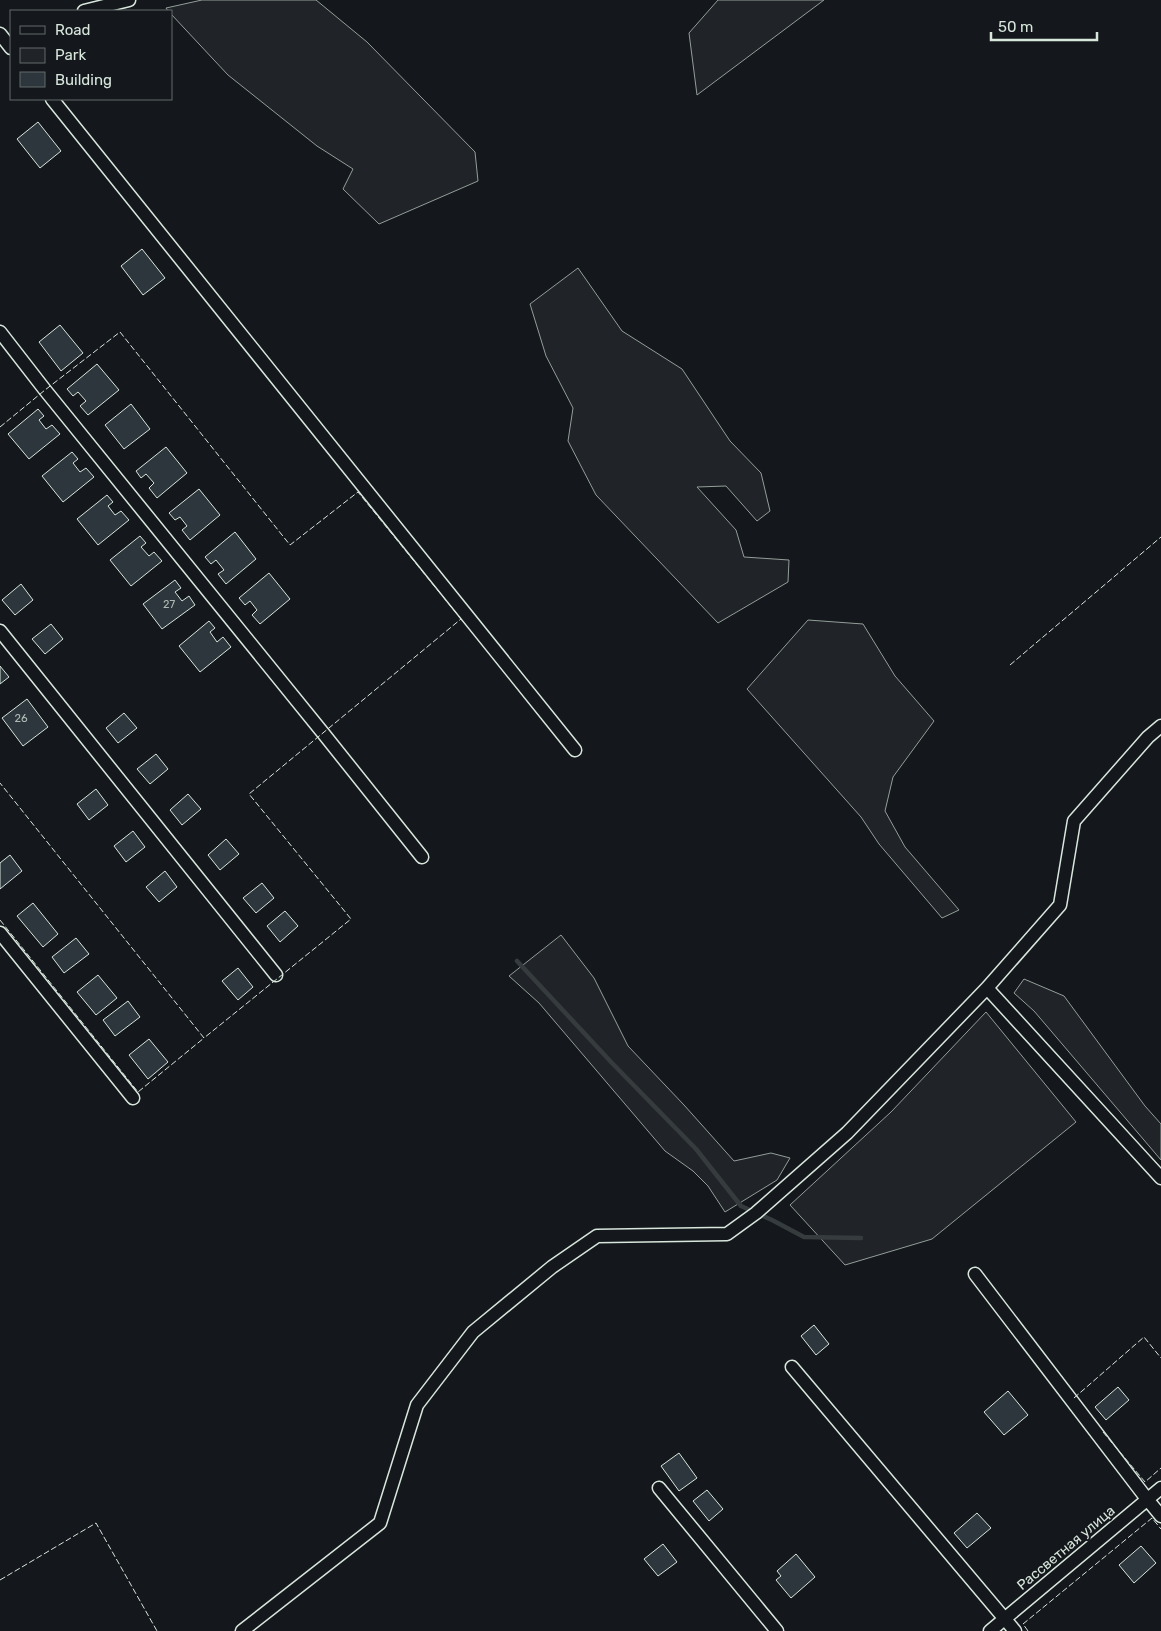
<svg xmlns="http://www.w3.org/2000/svg" width="1161" height="1631" viewBox="0 0 1161 1631" font-family="Rubik,sans-serif">
	<style>
		.green { fill: #202428; stroke: #939e99 }
		.lines { fill: none; stroke-linecap: round; stroke-linejoin: round }
		.stream { stroke: #363b3e; stroke-width: 4.5 }
		.building { fill: #2c363c; stroke: #d8e6dc }
		.minor-casing { stroke: #d8e6dc; stroke-width: 15 }
		.minor { stroke: #14181c; stroke-width: 12 }
		.fence { stroke: #d8e6dc; stroke-width: 1; stroke-dasharray: 6 2.5; stroke-linecap: butt }
		.labels { text-anchor: middle; dominant-baseline: central; stroke-width: 4; stroke-linejoin: round; paint-order: stroke }
		.number-label { font-size: 11px; fill: #adbab4 }
		.street-label { font-size: 14px; fill: #d8e6dc; stroke: #14181c }
	</style>
	<rect width="100%" height="100%" fill="#14181c"/>
	<!-- green -->
	<path class="green" d="M 202,0 L 316,0 L 367,42 L 475,152 L 478,181 L 379,224 L 343,189 L 353,169 L 317,146 L 228,75 L 171,14 L 171,11 L 168,11 L 166,8 Z
		M 718,0 L 824,0 L 697,95 L 689,33 Z
		M 578,268 L 622,331 L 682,369 L 730,441 L 761,473 L 770,511 L 757,521 L 726,486 L 697,487 L 736,530 L 744,557 L 789,560 L 788,582 L 718,623 L 596,495 L 568,441 L 573,408 L 546,356 L 530,304 Z
		M 808,620 L 863,624 L 895,676 L 934,721 L 893,777 L 885,811 L 905,847 L 959,910 L 942,918 L 879,844 L 861,817 L 747,689 Z
		M 561,935 L 594,978 L 628,1046 L 684,1105 L 734,1161 L 771,1153 L 790,1158 L 777,1180 L 725,1212 L 708,1186 L 693,1171 L 665,1151 L 539,1003 L 509,976 Z
		M 1024,979 L 1064,996 L 1145,1106 L 1161,1124 L 1161,1160 L 1034,1011 L 1014,993 Z
		M 986,1012 L 1076,1122 L 932,1239 L 845,1265 L 790,1205 L 891,1112 Z"/>
	<g class="lines">
		<!-- stream -->
		<path class="stream" d="M 517,961 L 612,1063 L 696,1149 L 741,1206 L 772,1220 L 804,1237 L 861,1238"/>
	</g>
	<!-- building -->
	<path class="building" d="M 38,122 L 61,151 L 40,168 L 17,139 Z
		M 142,249 L 165,278 L 143,295 L 121,266 Z
		M 60,325 L 83,353 L 61,371 L 39,342 Z
		M 97,364 L 119,390 L 88,415 L 80,406 L 86,401 L 78,392 L 73,396 L 67,389 Z
		M 131,404 L 150,429 L 124,449 L 105,425 Z
		M 38,409 L 44,416 L 39,420 L 46,429 L 52,425 L 60,434 L 29,459 L 8,434 Z
		M 166,447 L 187,473 L 157,498 L 149,488 L 154,483 L 146,474 L 141,478 L 136,471 Z
		M 72,452 L 78,459 L 73,463 L 80,472 L 86,468 L 94,477 L 63,502 L 42,476 Z
		M 199,489 L 220,515 L 190,540 L 182,530 L 187,526 L 180,517 L 175,520 L 169,513 Z
		M 107,495 L 113,502 L 108,506 L 115,515 L 121,511 L 129,520 L 98,545 L 77,519 Z
		M 235,532 L 256,559 L 226,584 L 218,574 L 224,570 L 216,560 L 211,564 L 205,557 Z
		M 140,536 L 146,543 L 141,547 L 149,556 L 154,552 L 162,561 L 131,586 L 110,560 Z
		M 269,573 L 290,599 L 260,624 L 252,615 L 257,610 L 250,601 L 245,605 L 239,598 Z
		M 175,580 L 181,588 L 175,592 L 182,601 L 189,596 L 195,605 L 162,629 L 143,604 Z
		M 21,584 L 33,600 L 15,615 L 2,600 Z
		M 209,621 L 215,628 L 210,632 L 217,642 L 223,637 L 231,647 L 200,672 L 179,646 Z
		M 51,624 L 63,639 L 45,654 L 32,639 Z
		M 0,666 L 9,677 L 0,684 Z
		M 27,699 L 48,727 L 23,746 L 2,718 Z
		M 124,713 L 137,728 L 118,743 L 106,728 Z
		M 156,754 L 168,769 L 150,784 L 137,769 Z
		M 96,789 L 108,805 L 89,820 L 77,804 Z
		M 188,794 L 201,809 L 182,825 L 170,810 Z
		M 133,831 L 145,847 L 126,862 L 114,846 Z
		M 226,839 L 239,854 L 220,870 L 208,855 Z
		M 10,855 L 22,871 L 0,889 L 0,863 Z
		M 165,871 L 177,887 L 159,902 L 146,887 Z
		M 262,883 L 274,898 L 256,913 L 243,898 Z
		M 33,903 L 58,934 L 43,947 L 17,916 Z
		M 285,911 L 298,926 L 280,942 L 267,926 Z
		M 76,938 L 89,954 L 64,973 L 52,957 Z
		M 238,968 L 253,987 L 238,1000 L 222,981 Z
		M 98,975 L 117,998 L 96,1015 L 77,992 Z
		M 128,1001 L 140,1017 L 115,1036 L 103,1020 Z
		M 149,1039 L 168,1062 L 148,1079 L 129,1055 Z
		M 814,1325 L 829,1344 L 816,1355 L 801,1336 Z
		M 1118,1387 L 1129,1400 L 1106,1420 L 1095,1407 Z
		M 1008,1391 L 1028,1415 L 1004,1435 L 984,1412 Z
		M 679,1453 L 697,1478 L 679,1491 L 661,1466 Z
		M 707,1490 L 723,1509 L 709,1521 L 693,1501 Z
		M 977,1513 L 991,1528 L 967,1548 L 954,1533 Z
		M 663,1544 L 677,1562 L 658,1576 L 644,1559 Z
		M 1141,1546 L 1156,1563 L 1134,1583 L 1119,1565 Z
		M 796,1554 L 815,1577 L 791,1598 L 776,1580 L 781,1576 L 777,1571 Z"/>
	<g class="lines">
		<!-- minor casing -->
		<g class="minor-casing">
			<path id="minor" d="M 84,11 L 129,0
				M 0,34 L 11,48
				M 52,99 L 575,750
				M 0,332 L 45,390 L 323,733 L 422,857
				M 0,631 L 276,975
				M 0,933 L 133,1098
				M 987,988 L 1161,1178
				M 975,1274 L 1147,1499 L 1161,1516
				M 792,1367 L 1015,1631
				M 659,1488 L 777,1631
				M 242,1631 L 380,1523 L 417,1405 L 473,1332 L 552,1267 L 597,1236 L 727,1234 L 756,1213 L 847,1133 L 987,988 L 1060,905 L 1074,821 L 1148,737 L 1161,726
				M 990,1631 L 1161,1488"/>
		</g>
		<!-- minor -->
		<use href="#minor" class="minor"/>
		<!-- fence -->
		<path class="fence" d="M 0,427 L 45,390 L 120,332 L 290,545 L 358,492 L 461,619 L 249,794 L 351,919 L 204,1038 L 0,783
			M 1010,665 L 1161,537
			M 0,920 L 138,1092 L 204,1038 L 203,1037
			M 1074,1398 L 1144,1337 L 1161,1358
			M 1103,1432 L 1145,1482 L 1161,1468
			M 0,1580 L 96,1523 L 157,1631
			M 1028,1631 L 1023,1624 L 1152,1518 L 1161,1529"/>
	</g>
	<g class="labels">
		<!-- number labels -->
		<g class="number-label">
			<text x="169" y="604">27</text>
			<text x="21" y="718">26</text>
		</g>
		<!-- street labels -->
		<g class="street-label">
			<text transform="translate(1066 1548) rotate(-40)">Рассветная улица</text>
		</g>
	</g>
	<!-- legend -->
	<rect x="10" y="10" width="162" height="90" fill="#14181c" stroke="#626a69"/>
	<rect x="20" y="26" width="25" height="8" fill="#14181c" stroke="#626a69"/>
	<text x="55" y="35" font-size="15" fill="#d8e6dc">Road</text>
	<rect x="20" y="48" width="25" height="15" fill="#202428" stroke="#626a69"/>
	<text x="55" y="60" font-size="15" fill="#d8e6dc">Park</text>
	<rect x="20" y="72" width="25" height="15" fill="#2c363c" stroke="#626a69"/>
	<text x="55" y="85" font-size="15" fill="#d8e6dc">Building</text>
	<!-- scale -->
	<path d="M991 32v8h106v-8" fill="none" stroke="#d8e6dc" stroke-width="2.5"/>
	<text x="998" y="32" font-size="15" fill="#d8e6dc" stroke="#14181c" stroke-width="4" paint-order="stroke">50 m</text>
</svg>
